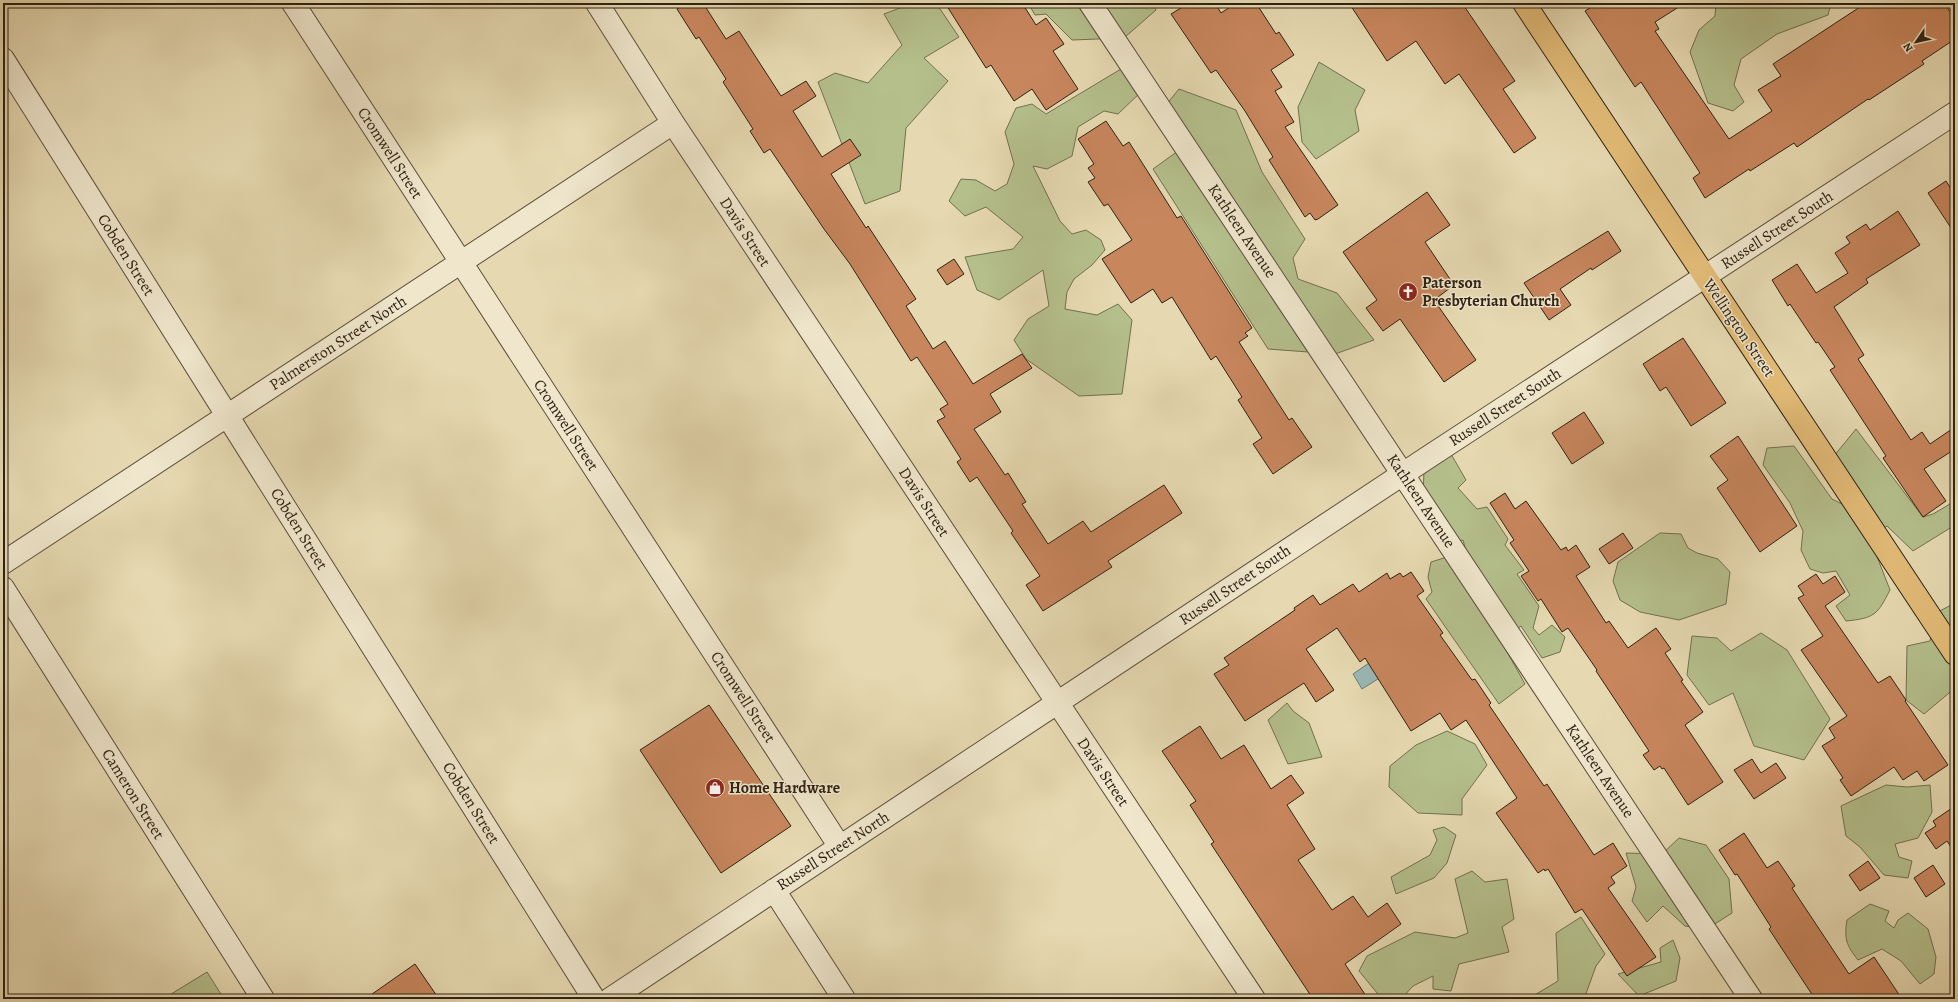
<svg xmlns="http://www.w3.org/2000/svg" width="1958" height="1002" viewBox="0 0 1958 1002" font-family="Alegreya,serif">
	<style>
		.green { fill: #b4bf8c; stroke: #727050 }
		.water { fill: #9ab8b6; stroke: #6f7c75 }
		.building { fill: #c8865d; stroke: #2f2214 }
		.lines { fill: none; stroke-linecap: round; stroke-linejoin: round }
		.minor-casing { stroke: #5d503b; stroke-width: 24 }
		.major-casing { stroke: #2f2214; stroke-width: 24 }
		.minor { stroke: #efe6cc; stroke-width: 22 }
		.major { stroke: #e3bc78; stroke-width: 22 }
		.labels { text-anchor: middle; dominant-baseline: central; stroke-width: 3; stroke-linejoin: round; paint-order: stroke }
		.street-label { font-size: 16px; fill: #2f2214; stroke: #efe6cc }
		.poi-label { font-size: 16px; font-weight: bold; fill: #2f2214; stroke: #efe6cc; text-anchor: start }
	</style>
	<rect width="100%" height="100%" fill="#e6d9b1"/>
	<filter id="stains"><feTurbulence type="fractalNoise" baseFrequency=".005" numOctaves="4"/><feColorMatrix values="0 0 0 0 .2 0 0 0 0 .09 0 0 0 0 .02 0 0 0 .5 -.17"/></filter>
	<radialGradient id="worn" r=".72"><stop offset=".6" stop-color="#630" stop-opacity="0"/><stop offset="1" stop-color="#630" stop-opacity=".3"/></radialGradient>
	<!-- green -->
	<path class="green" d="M 913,3 L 936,3 L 959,37 L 924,58 L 948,81 L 906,128 L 900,191 L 865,204 L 818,82 L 835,73 L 868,83 L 902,45 L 884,14 Z
		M 1028,3 L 1152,3 L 1156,10 L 1124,38 L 1072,40 L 1046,14 L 1035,15 Z
		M 1716,3 L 1831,3 L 1828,15 L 1777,34 L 1741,59 L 1734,85 L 1744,102 L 1733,111 L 1708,103 L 1690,52 L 1699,30 L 1715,16 Z
		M 1319,62 L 1365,90 L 1355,110 L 1359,131 L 1316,159 L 1302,142 L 1298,107 Z
		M 1126,66 L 1142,91 L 1118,114 L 1104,111 L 1078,127 L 1072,156 L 1047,169 L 1033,166 L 1060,221 L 1072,234 L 1086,230 L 1101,240 L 1105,250 L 1092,265 L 1074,279 L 1067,292 L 1065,309 L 1097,315 L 1118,304 L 1132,320 L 1122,394 L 1079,396 L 1026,359 L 1014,340 L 1028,319 L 1049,306 L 1043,270 L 999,300 L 977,290 L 965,257 L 1013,249 L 1023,237 L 986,207 L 965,216 L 949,201 L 961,179 L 976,180 L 995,191 L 1007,184 L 1014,164 L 1005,132 L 1016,108 L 1032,104 L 1046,114 Z
		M 1179,89 L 1236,110 L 1262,172 L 1305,239 L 1293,258 L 1298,279 L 1337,293 L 1374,340 L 1335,354 L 1268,349 L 1153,169 L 1178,151 L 1166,105 Z
		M 1856,429 L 1923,517 L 1933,514 L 1955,501 L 1955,525 L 1913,551 L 1887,526 L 1869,536 L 1890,590 C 1877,615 1875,618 1846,621 L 1836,606 L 1850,595 L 1836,571 L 1823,573 L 1810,569 L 1801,550 L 1803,531 L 1790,503 L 1763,465 L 1767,448 L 1794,446 L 1832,499 L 1846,506 L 1834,456 Z
		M 1451,454 L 1466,480 L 1458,488 L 1477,509 L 1487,507 L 1508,539 L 1505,545 L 1524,570 L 1517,574 L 1539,606 L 1533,628 L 1539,635 L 1552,625 L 1565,637 L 1560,652 L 1542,658 L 1521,626 L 1501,641 L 1525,684 L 1499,704 L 1426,599 L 1432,592 L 1428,577 L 1431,562 L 1466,551 L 1463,540 L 1440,547 L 1422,519 L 1424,471 Z
		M 1660,533 L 1681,534 L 1688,548 L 1697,553 L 1718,559 L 1730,572 L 1726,604 L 1679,620 L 1640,612 L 1620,600 L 1613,581 L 1618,562 Z
		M 1955,603 L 1955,688 L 1924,714 L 1906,700 L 1907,646 L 1930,641 L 1936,613 Z
		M 1761,633 L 1787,650 L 1830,719 L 1804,760 L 1754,746 L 1733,693 L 1709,705 L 1687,675 L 1692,636 L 1717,638 L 1731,651 Z
		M 1287,703 L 1293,711 L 1309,723 L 1322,757 L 1288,764 L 1268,720 Z
		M 1447,731 L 1475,744 L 1487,765 L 1462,799 L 1462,815 L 1418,813 L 1389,787 L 1390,766 L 1416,745 Z
		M 1886,785 L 1907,787 L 1930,785 L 1932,812 L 1918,838 L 1895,844 L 1899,857 L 1912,861 L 1908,878 L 1884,875 L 1860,847 L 1846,836 L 1841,806 Z
		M 1444,827 L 1456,835 L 1447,863 L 1434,878 L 1396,894 L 1391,877 L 1430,855 L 1437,840 L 1433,830 Z
		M 1679,838 L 1706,845 L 1729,879 L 1732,913 L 1707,929 L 1685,926 L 1663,906 L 1647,922 L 1632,901 L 1636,887 L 1626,853 L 1662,854 Z
		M 1472,871 L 1485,882 L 1507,879 L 1514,919 L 1502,927 L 1509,952 L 1459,964 L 1451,991 L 1433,989 L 1433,976 L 1413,986 L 1401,999 L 1382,999 L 1359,971 L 1367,956 L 1415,932 L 1455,938 L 1468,933 L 1455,879 Z
		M 1870,904 L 1889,911 L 1885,921 L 1894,928 L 1898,920 L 1908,913 L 1928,929 L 1936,957 L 1934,974 L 1920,984 L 1901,961 L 1882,949 L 1858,960 C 1846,945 1844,938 1847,920 Z
		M 1581,917 L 1605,954 L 1596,966 L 1584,999 L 1528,999 L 1558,981 L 1556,933 Z
		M 1673,940 L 1680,958 L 1676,981 L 1639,996 L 1618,974 L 1661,962 L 1660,948 Z
		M 207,972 L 224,999 L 163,999 Z"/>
	<!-- water -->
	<path class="water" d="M 1379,656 L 1389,672 L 1362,689 L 1353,674 Z"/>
	<!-- building -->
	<path class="building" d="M 687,3 L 703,3 L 726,39 L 739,31 L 781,96 L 806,81 L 816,96 L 793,111 L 822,157 L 850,139 L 861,155 L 831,174 L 866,228 L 868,226 L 916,299 L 906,306 L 933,349 L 945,341 L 973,384 L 1022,354 L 1032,368 L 990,394 L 1001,412 L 974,429 L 1005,475 L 1008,473 L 1026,502 L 1022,504 L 1048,544 L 1083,521 L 1091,532 L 1164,485 L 1182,513 L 1108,561 L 1112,567 L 1043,611 L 1026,585 L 1040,576 L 1011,533 L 1013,531 L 977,477 L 970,482 L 957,462 L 961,459 L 937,421 L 945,417 L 940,409 L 948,404 L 917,357 L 911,361 L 850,264 L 824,229 L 770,149 L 764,153 L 750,131 L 753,129 L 723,82 L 726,79 L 699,37 L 696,39 L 677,9 Z
		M 945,3 L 1022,3 L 1036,25 L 1046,18 L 1064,44 L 1053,51 L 1078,89 L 1046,110 L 1032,89 L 1014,101 L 991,65 L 986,68 Z
		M 1189,3 L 1215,3 L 1221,13 L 1236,3 L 1256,3 L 1276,34 L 1279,32 L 1294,55 L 1271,70 L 1282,87 L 1275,91 L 1294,122 L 1285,127 L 1338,205 L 1318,219 L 1315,220 L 1310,213 L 1305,217 L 1269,160 L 1273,157 L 1245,111 L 1216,70 L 1211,73 L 1171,14 Z
		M 1349,3 L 1462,3 L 1515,81 L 1503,89 L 1536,138 L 1514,153 L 1459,74 L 1445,84 L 1416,41 L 1387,61 Z
		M 1598,3 L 1685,3 L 1655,22 L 1659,29 L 1655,31 L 1729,139 L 1772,111 L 1758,90 L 1781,76 L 1773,64 L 1866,3 L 1944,3 L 1955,19 L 1955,39 L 1922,61 L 1924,64 L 1869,100 L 1868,99 L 1797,147 L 1794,143 L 1750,171 L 1749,169 L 1705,198 L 1693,178 L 1700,173 L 1669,125 L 1641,82 L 1635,87 L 1585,11 Z
		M 1106,121 L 1123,146 L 1129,142 L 1177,218 L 1181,216 L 1252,328 L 1245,333 L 1248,336 L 1239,342 L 1289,420 L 1292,418 L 1312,447 L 1273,474 L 1253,444 L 1262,438 L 1238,400 L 1242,397 L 1216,356 L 1211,360 L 1172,297 L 1162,303 L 1153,289 L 1131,303 L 1102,259 L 1132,240 L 1108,204 L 1104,206 L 1088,182 L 1095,178 L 1088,168 L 1094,164 L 1078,139 Z
		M 1946,181 L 1955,195 L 1955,234 L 1928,193 Z
		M 1427,192 L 1450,225 L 1425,242 L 1454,285 L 1434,300 L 1476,360 L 1444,382 L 1400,319 L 1383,331 L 1366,308 L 1377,300 L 1343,252 Z
		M 1898,211 L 1920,245 L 1866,279 L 1868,283 L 1834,307 L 1864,355 L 1858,359 L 1911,440 L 1922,432 L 1930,444 L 1955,427 L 1955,449 L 1924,469 L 1946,501 L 1923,517 L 1883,458 L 1886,456 L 1830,370 L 1835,367 L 1818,342 L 1816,343 L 1790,304 L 1788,306 L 1772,280 L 1797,264 L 1816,293 L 1848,273 L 1835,253 L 1850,243 L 1846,237 L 1866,224 L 1870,230 Z
		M 1608,231 L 1621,251 L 1592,270 L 1591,268 L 1560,289 L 1571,305 L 1549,320 L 1524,283 Z
		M 954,259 L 964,274 L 947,285 L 937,270 Z
		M 1683,338 L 1726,403 L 1691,426 L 1666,387 L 1660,391 L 1643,364 Z
		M 1584,412 L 1604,443 L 1572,464 L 1552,433 Z
		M 1738,436 L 1797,526 L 1760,552 L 1717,488 L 1728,480 L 1710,456 Z
		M 1505,493 L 1515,509 L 1526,501 L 1561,550 L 1566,547 L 1568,551 L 1576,545 L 1590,567 L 1576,576 L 1606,623 L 1609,621 L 1628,648 L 1656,628 L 1671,649 L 1665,653 L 1683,680 L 1681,681 L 1703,712 L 1685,725 L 1723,782 L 1688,805 L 1664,768 L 1662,769 L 1660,766 L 1654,770 L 1643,755 L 1649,751 L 1596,671 L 1597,670 L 1568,628 L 1562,632 L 1541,599 L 1538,601 L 1521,576 L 1529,571 L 1510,543 L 1514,540 L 1490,503 Z
		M 1623,533 L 1633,548 L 1609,564 L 1599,549 Z
		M 1411,572 L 1424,591 L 1417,596 L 1443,633 L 1440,635 L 1472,680 L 1475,679 L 1491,703 L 1489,705 L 1544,786 L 1547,784 L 1594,855 L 1613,843 L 1627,866 L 1611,877 L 1615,883 L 1608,888 L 1656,957 L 1627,976 L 1582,909 L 1575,913 L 1548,869 L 1545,871 L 1544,869 L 1538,873 L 1496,813 L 1517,798 L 1466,720 L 1451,730 L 1440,713 L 1411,731 L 1365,658 L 1360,662 L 1337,628 L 1306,649 L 1334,690 L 1316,702 L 1304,683 L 1245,721 L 1214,674 L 1229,665 L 1224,658 L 1295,610 L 1294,608 L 1313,595 L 1320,605 L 1353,584 L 1359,592 L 1387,573 L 1390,579 L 1400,573 L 1403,577 Z
		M 1816,574 L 1823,584 L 1835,576 L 1845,592 L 1825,606 L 1878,683 L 1890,676 L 1906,700 L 1905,701 L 1948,765 L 1924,781 L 1917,771 L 1903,780 L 1894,767 L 1851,796 L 1840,780 L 1843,778 L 1822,746 L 1835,738 L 1829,728 L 1847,716 L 1801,650 L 1823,636 L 1798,598 L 1804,595 L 1798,586 Z
		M 709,705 L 791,826 L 721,873 L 640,750 Z
		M 1200,726 L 1221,759 L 1244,745 L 1271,789 L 1291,775 L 1304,793 L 1287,805 L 1315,849 L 1298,860 L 1332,910 L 1353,896 L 1368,917 L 1387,903 L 1401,924 L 1345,964 L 1368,999 L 1313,999 L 1211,844 L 1214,842 L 1190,805 L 1196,801 L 1162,751 Z
		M 1752,759 L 1761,773 L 1776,763 L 1786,778 L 1754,799 L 1734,770 Z
		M 1955,806 L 1955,853 L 1947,841 L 1936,849 L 1925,833 L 1936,826 L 1933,821 Z
		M 1744,833 L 1767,868 L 1778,861 L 1795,886 L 1792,888 L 1849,974 L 1874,957 L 1902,999 L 1815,999 L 1769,929 L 1771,927 L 1737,874 L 1735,875 L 1719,850 Z
		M 1868,861 L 1880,878 L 1860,891 L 1849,875 Z
		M 1933,865 L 1945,884 L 1926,897 L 1914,878 Z
		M 415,964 L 439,999 L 365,999 Z"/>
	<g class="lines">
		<!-- minor casing -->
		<g class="minor-casing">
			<path id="minor" d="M 293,3 L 840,847
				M 597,3 L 673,123 L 1254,999
				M 1090,3 L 1751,999
				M 3,59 L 594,999
				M 3,563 L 673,123
				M 3,588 L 263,999
				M 774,890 L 844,999
				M 610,999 L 1433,454 L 1955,113"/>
		</g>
		<!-- major casing -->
		<g class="major-casing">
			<path id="major" d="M 1524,3 L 1955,654"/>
		</g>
		<!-- minor -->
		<use href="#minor" class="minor"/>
		<!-- major -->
		<use href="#major" class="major"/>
	</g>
	<!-- icons -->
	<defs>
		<g id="church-disc" transform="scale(1)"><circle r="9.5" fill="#8f2418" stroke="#efe6cc"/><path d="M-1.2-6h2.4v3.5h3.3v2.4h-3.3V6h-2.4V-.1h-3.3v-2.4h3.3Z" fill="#fff"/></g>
		<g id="shop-disc" transform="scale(1)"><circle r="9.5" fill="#8f2418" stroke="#efe6cc"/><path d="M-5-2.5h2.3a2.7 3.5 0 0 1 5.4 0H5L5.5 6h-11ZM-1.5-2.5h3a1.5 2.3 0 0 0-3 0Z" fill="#fff"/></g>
	</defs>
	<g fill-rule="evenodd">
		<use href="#church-disc" x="1408" y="292"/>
		<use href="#shop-disc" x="715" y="788"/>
	</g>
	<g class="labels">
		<!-- street labels -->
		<g class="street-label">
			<text transform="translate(390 153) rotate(57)">Cromwell Street</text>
			<text transform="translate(1777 230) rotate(-33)">Russell Street South</text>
			<text transform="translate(1242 231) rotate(56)">Kathleen Avenue</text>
			<text transform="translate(745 232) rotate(57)">Davis Street</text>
			<text transform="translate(126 255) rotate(58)">Cobden Street</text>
			<text transform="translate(1739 328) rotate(56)">Wellington Street</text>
			<text transform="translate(338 343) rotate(-33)">Palmerston Street North</text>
			<text transform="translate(1505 407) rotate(-33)">Russell Street South</text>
			<text transform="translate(566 425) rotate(57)">Cromwell Street</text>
			<text transform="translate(1421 501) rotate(56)">Kathleen Avenue</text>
			<text transform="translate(924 502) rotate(57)">Davis Street</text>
			<text transform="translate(299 529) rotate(58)">Cobden Street</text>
			<text transform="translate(1235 585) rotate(-34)">Russell Street South</text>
			<text transform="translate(743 697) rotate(57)">Cromwell Street</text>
			<text transform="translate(1600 771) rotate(56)">Kathleen Avenue</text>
			<text transform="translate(1103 772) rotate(56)">Davis Street</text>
			<text transform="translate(133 794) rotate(58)">Cameron Street</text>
			<text transform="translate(471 803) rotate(58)">Cobden Street</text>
			<text transform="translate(833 851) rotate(-33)">Russell Street North</text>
		</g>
		<!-- poi labels -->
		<g class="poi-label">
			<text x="1422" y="283">Paterson<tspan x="1422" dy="18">Presbyterian Church</tspan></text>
			<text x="729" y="788">Home Hardware</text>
		</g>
	</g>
	<!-- margin -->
	<rect width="1958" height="1002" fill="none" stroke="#e6d9b1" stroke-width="16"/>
	<rect x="4" y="4" width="1950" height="994" fill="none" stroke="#2f2214" stroke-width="2"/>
	<rect x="8" y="8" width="1942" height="986" fill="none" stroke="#2f2214"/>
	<!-- north arrow -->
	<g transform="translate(1916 42) rotate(236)" stroke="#efe6cc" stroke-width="3" paint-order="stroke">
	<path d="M0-3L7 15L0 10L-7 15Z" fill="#2f2214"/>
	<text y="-6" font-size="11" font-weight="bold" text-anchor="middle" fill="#2f2214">N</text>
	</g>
	<rect width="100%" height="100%" filter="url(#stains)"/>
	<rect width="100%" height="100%" fill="url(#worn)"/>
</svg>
